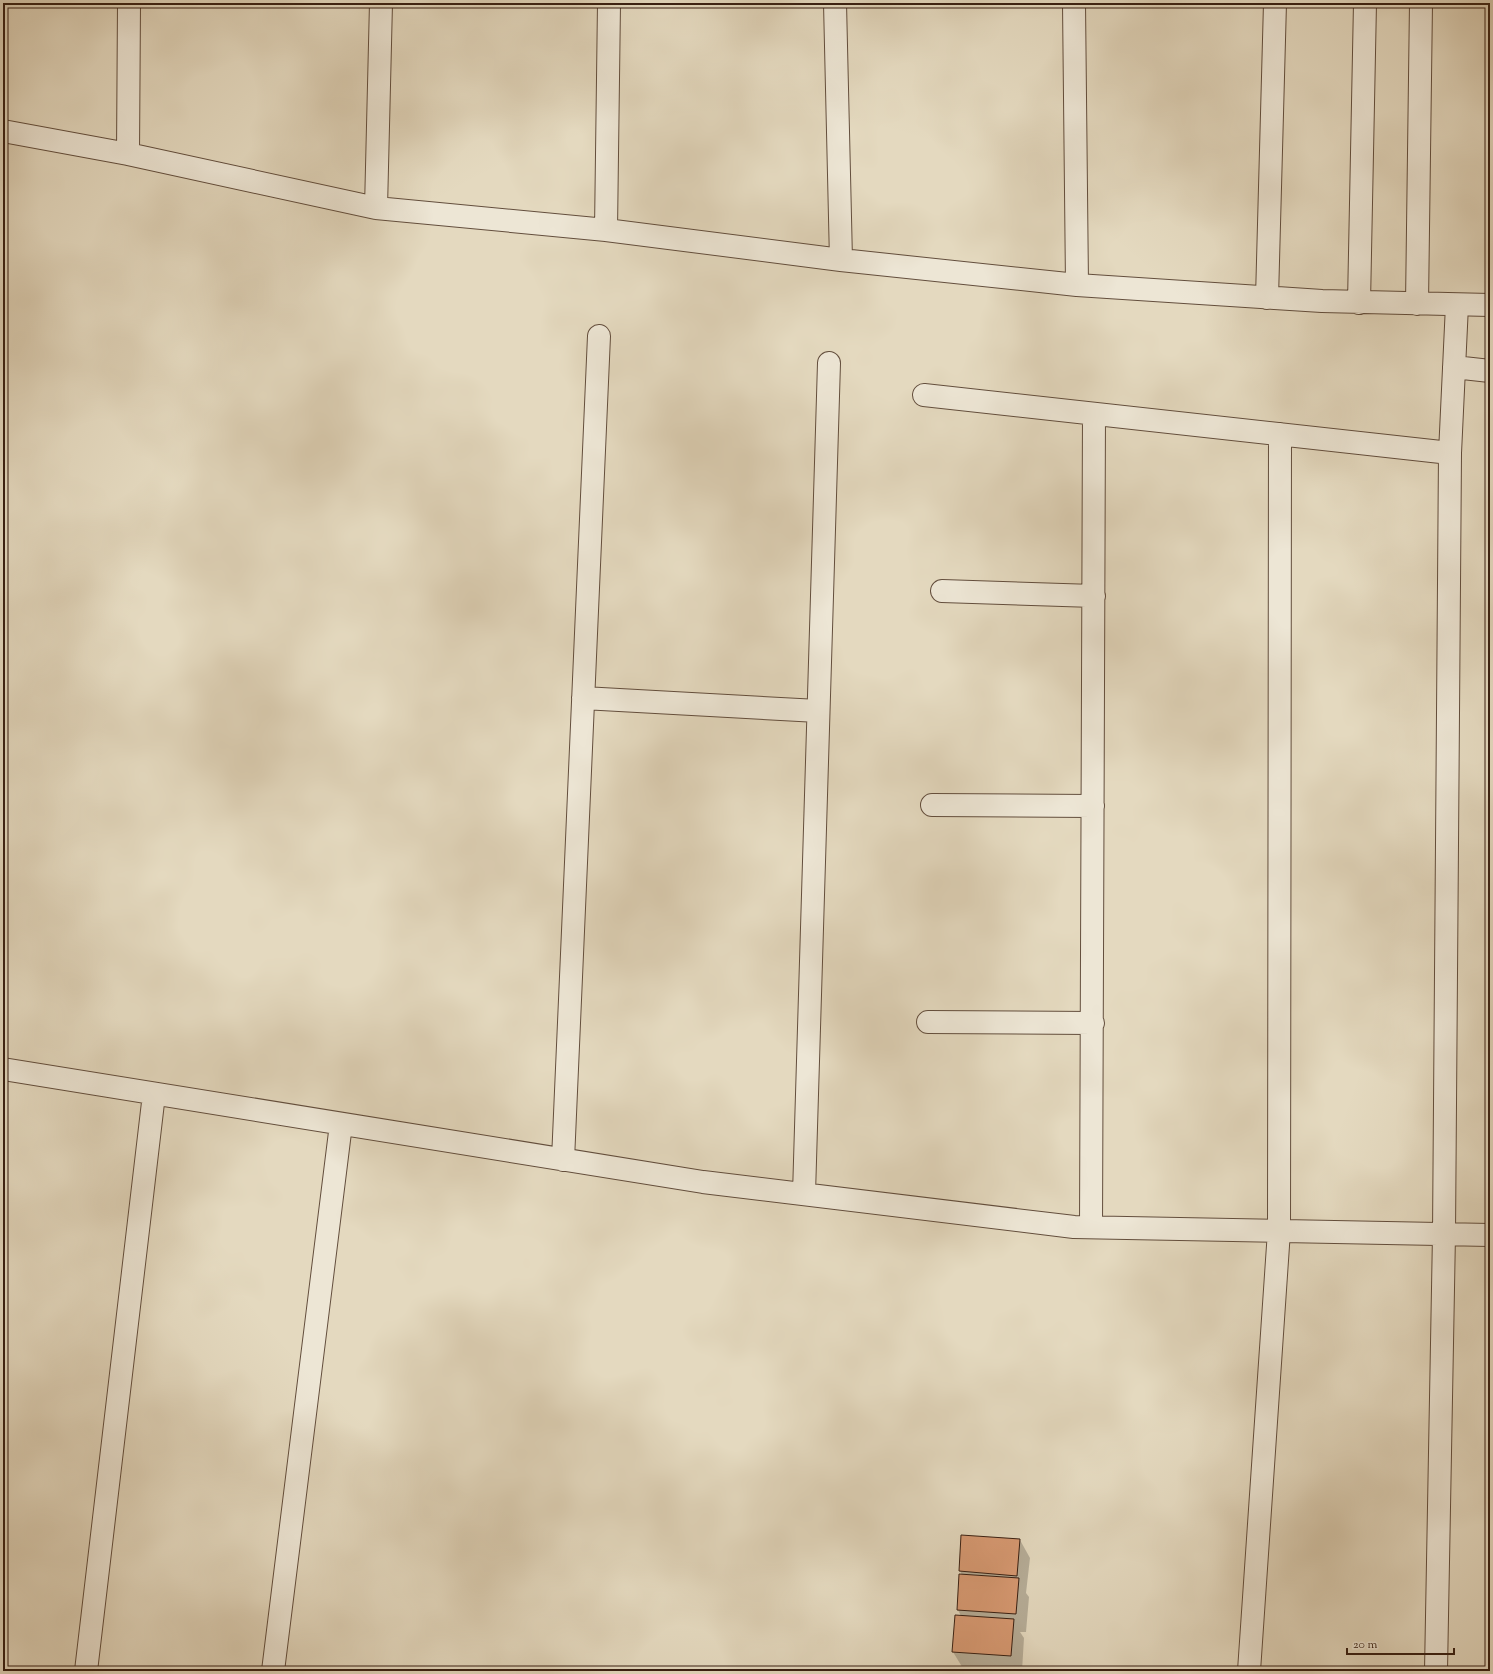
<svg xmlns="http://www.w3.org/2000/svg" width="1493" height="1674" viewBox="0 0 1493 1674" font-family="'Sorts Mill Goudy',serif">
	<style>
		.shadow { fill: #0003 }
		.building { fill: #d89a73; stroke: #381f12 }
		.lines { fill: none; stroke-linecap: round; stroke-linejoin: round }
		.street-casing { stroke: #634e3d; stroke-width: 24 }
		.street { stroke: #ede6d5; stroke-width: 22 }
	</style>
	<rect width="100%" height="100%" fill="#e4d9bf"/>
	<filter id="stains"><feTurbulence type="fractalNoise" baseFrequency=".005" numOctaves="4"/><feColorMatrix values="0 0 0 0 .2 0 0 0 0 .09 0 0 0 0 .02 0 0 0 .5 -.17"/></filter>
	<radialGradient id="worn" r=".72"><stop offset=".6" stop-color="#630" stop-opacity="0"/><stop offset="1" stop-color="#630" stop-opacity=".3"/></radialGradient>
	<!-- shadow -->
	<path class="shadow" d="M 1020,1540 L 1030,1558 L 1026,1593 L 1029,1597 L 1026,1632 L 1020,1632 L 1024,1638 L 1022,1671 L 964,1670 L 953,1652 L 961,1616 L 958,1610 L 962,1575 L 960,1571 Z"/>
	<!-- building -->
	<path class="building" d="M 961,1535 L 1020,1539 L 1017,1576 L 959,1571 Z
		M 959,1574 L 1019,1578 L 1016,1614 L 957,1610 Z
		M 955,1615 L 1014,1619 L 1011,1656 L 952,1652 Z"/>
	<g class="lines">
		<!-- street casing -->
		<g class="street-casing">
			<path id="street" d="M 835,3 L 841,260
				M 1074,3 L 1077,285
				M 3,131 L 128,154 L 376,208 L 606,230 L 841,260 L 1077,285 L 1322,301 L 1490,305
				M 128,154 L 129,3
				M 376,208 L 381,3
				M 606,230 L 609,3
				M 1267,298 L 1275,3
				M 1359,303 L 1365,3
				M 1417,304 L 1421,3
				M 1454,367 L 1490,371
				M 924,395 L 1450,453
				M 942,591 L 1094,596
				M 583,698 L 818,711
				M 932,805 L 1093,806
				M 928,1022 L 1093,1023
				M 3,1069 L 703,1182 L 1074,1227 L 1490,1235
				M 563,1160 L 599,336
				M 804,1194 L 829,363
				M 1091,1227 L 1094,414
				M 86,1671 L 154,1094
				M 273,1671 L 341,1124
				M 1249,1671 L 1279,1231 L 1280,434
				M 1436,1671 L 1444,1234 L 1450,453 L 1457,305"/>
		</g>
		<!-- street -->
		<use href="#street" class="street"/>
	</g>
	<!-- margin -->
	<rect width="1493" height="1674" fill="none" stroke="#e4d9bf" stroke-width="16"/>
	<rect x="4" y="4" width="1485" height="1666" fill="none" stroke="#381f12" stroke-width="2"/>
	<rect x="8" y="8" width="1477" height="1658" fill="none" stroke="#381f12"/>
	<!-- scale -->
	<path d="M1347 1648v6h107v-6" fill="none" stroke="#381f12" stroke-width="2"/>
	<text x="1353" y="1648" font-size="12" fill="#381f12" stroke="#ede6d5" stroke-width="3" paint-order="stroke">20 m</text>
	<rect width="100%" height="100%" filter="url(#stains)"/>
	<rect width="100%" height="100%" fill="url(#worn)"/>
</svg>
